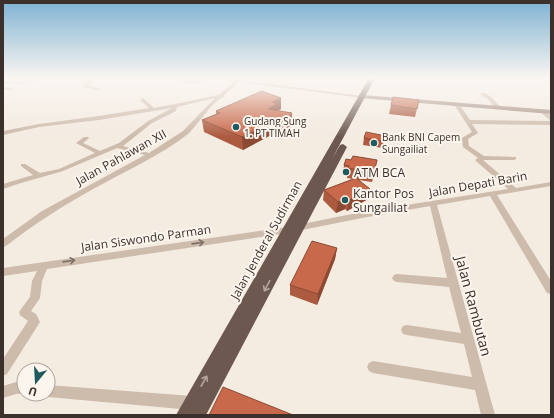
<svg xmlns="http://www.w3.org/2000/svg" width="554" height="418" viewBox="0 0 554 418" font-family="'Open Sans',sans-serif">
	<style>
		.lines { fill: none; stroke-linecap: round; stroke-linejoin: round }
		.minor { fill: #cdbbac; fill-rule: evenodd }
		.secondary { fill: #a18a7d; fill-rule: evenodd }
		.trunk { fill: #6c584f; fill-rule: evenodd }
		.wall { fill: #ac5a40 }
		.shaded-wall { fill: #8c4a34 }
		.building { fill: #c8694b; stroke: #8c4a34 }
		.oneway { stroke: #7d6f65 }
		.oneway2 { stroke: #b4a69e }
		.poi-dot { fill: #1f5a5e; stroke: #fbf5ee; stroke-width: 1.5 }
		.labels { text-anchor: middle; dominant-baseline: central; stroke-width: 4; stroke-linejoin: round; paint-order: stroke }
		.far-poi-label { font-size: 10px; fill: #3b302b; stroke: #fbf5ee; text-anchor: start }
		.street-label { font-size: 12px; fill: #3b302b; stroke: #fbf5ee }
		.poi-label { font-size: 12px; fill: #3b302b; stroke: #fbf5ee; text-anchor: start }
		.near-street-label { font-size: 14px; fill: #3b302b; stroke: #fbf5ee }
	</style>
	<rect width="100%" height="100%" fill="#f4ebe1"/>
	<g class="lines">
		<!-- minor -->
		<path class="minor" d="M 33,78 L 60,78 L 35,80 L 23,84 L 3,83 L 3,81 L 23,82 Z
			M 91,78 L 96,78 L 88,85 L 100,88 L 100,90 L 83,87 L 83,85 Z
			M 201,78 L 208,78 C 200,83 189,86 181,82 C 186,79 195,81 201,78 Z
			M 214,78 L 237,79 L 243,78 L 241,80 L 362,96 L 364,97 L 362,98 L 239,82 L 224,95 L 224,97 C 212,101 198,125 188,134 C 161,155 126,171 95,188 C 64,205 34,224 6,246 L 3,247 L 3,239 L 42,211 L 145,155 L 117,148 L 63,171 L 21,183 L 3,189 L 3,184 L 33,175 L 21,166 L 21,164 L 25,164 L 40,173 L 59,169 L 95,153 L 76,143 L 84,137 L 88,137 L 89,138 L 83,143 L 100,151 L 119,143 L 148,121 L 172,108 L 99,120 L 39,127 L 3,135 L 3,131 L 39,124 L 99,116 L 149,108 L 140,100 L 143,98 L 154,108 L 180,103 L 219,95 L 234,82 ZM 215,98 L 183,131 L 149,153 L 123,146 L 152,123 L 176,111 L 177,107 Z
			M 544,78 L 549,78 L 551,80 L 551,84 Z
			M 3,87 L 15,89 L 13,90 L 3,89 Z
			M 481,93 C 490,93 495,101 501,108 L 500,109 L 496,109 L 488,99 L 481,95 Z
			M 458,104 L 460,105 L 470,120 L 551,121 L 551,125 L 472,124 L 478,133 L 468,139 L 469,146 L 484,156 L 516,157 L 516,159 L 514,160 L 483,160 L 516,188 L 551,182 L 551,186 L 497,195 L 551,281 L 551,294 L 547,293 L 490,196 L 437,205 L 495,415 L 481,415 L 475,390 L 373,373 L 369,371 L 367,367 L 369,363 L 373,361 L 472,377 L 464,344 L 407,335 L 403,334 L 401,330 L 403,326 L 407,325 L 461,333 L 449,287 L 397,282 L 394,281 L 392,278 L 394,275 L 397,274 L 447,278 L 430,206 L 362,218 L 287,233 L 47,269 L 42,281 L 40,298 L 31,311 L 36,314 L 40,322 L 7,374 L 3,376 L 3,359 L 28,321 L 20,315 L 19,312 L 30,297 L 32,281 L 37,271 L 3,276 L 3,268 L 287,227 L 362,212 L 508,189 L 476,161 L 475,160 L 478,158 L 463,147 L 462,138 L 472,132 L 455,106 Z
			M 542,109 L 551,116 L 551,121 L 540,112 L 539,111 Z
			M 16,382 L 24,382 L 24,394 L 25,394 L 16,394 L 3,398 L 3,386 Z
			M 48,385 L 192,396 L 197,398 L 199,403 L 197,408 L 192,410 L 48,397 L 43,394 L 48,394 Z"/>
		<!-- secondary -->
		<path class="secondary" d="M 362,95 L 551,110 L 551,114 L 360,98 L 359,97 Z"/>
		<!-- trunk -->
		<path class="trunk" d="M 369,78 L 375,78 L 332,159 L 340,145 L 343,144 L 347,147 L 206,415 L 176,415 Z"/>
	</g>
	<!-- wall -->
	<path class="wall" d="M 281,98 L 281,109 L 277,111 L 292,113 L 292,124 L 284,136 L 271,135 L 243,150 L 204,132 L 202,120 L 216,114 L 216,111 Z
		M 419,100 L 415,117 L 389,114 L 391,105 Z
		M 386,136 L 383,148 L 363,145 L 364,138 Z
		M 351,160 L 377,160 L 372,182 L 358,180 L 370,189 L 368,199 L 347,211 L 345,209 L 336,213 L 323,200 L 324,190 L 353,179 L 347,178 L 347,175 L 343,175 L 344,165 Z
		M 337,248 L 335,259 L 317,305 L 290,295 L 290,285 Z"/>
	<!-- shaded-wall -->
	<path class="shaded-wall" d="M 281,98 L 281,109 L 277,111 L 268,109 L 272,102 Z
		M 292,113 L 292,124 L 284,136 L 284,125 Z
		M 271,123 L 271,135 L 243,150 L 242,137 Z
		M 370,189 L 368,199 L 347,211 L 349,200 Z
		M 347,199 L 345,209 L 336,213 L 338,202 Z
		M 337,248 L 335,259 L 317,305 L 318,294 Z"/>
	<!-- building -->
	<path class="building" d="M 262,91 L 281,98 L 272,102 L 277,104 L 268,109 L 292,113 L 284,125 L 271,123 L 242,137 L 202,120 L 220,113 L 216,111 Z
		M 393,97 L 419,100 L 417,109 L 391,105 Z
		M 366,132 L 386,136 L 385,142 L 364,138 Z
		M 353,156 L 377,160 L 374,173 L 348,168 L 349,166 L 344,165 L 346,159 L 351,160 Z
		M 356,178 L 370,189 L 349,200 L 347,199 L 338,202 L 324,190 Z
		M 312,241 L 337,248 L 318,294 L 290,285 Z
		M 223,387 L 293,415 L 209,415 Z"/>
	<!-- one-way arrows -->
	<defs><path id="oneway-shaft" d="M-6 0H5M1.5-3L5.5 0L1.5 3" fill="none" stroke-width="1.6" stroke-linecap="round" stroke-linejoin="round"/></defs>
	<g class="oneway">
		<use href="#oneway-shaft" transform="translate(198 243) rotate(-8)"/>
		<use href="#oneway-shaft" transform="translate(69 261) rotate(-8)"/>
	</g>
	<g class="oneway2">
		<use href="#oneway-shaft" transform="translate(267 286) rotate(118)"/>
		<use href="#oneway-shaft" transform="translate(204 381) rotate(-61)"/>
	</g>
	<!-- sky -->
	<linearGradient id="sky" x2="0" y2="1"><stop stop-color="#7eb2d2"/><stop offset="0.57" stop-color="#faf6f2"/><stop offset="1" stop-color="#faf6f2" stop-opacity="0"/></linearGradient>
	<rect width="554" height="137" fill="url(#sky)"/>
	<!-- markers -->
	<g class="poi-dot">
		<circle cx="236" cy="127" r="4"/>
		<circle cx="374" cy="143" r="4"/>
		<circle cx="346" cy="172" r="4"/>
		<circle cx="345" cy="200" r="4"/>
	</g>
	<g class="labels">
		<!-- far-poi labels -->
		<g class="far-poi-label">
			<text x="244" y="121">Gudang Sung<tspan x="244" dy="12">1. PT TIMAH</tspan></text>
			<text x="382" y="137">Bank BNI Capem<tspan x="382" dy="12">Sungailiat</tspan></text>
		</g>
		<!-- street labels -->
		<g class="street-label">
			<text transform="translate(121 157) rotate(-29)">Jalan Pahlawan XII</text>
			<text transform="translate(478 184) rotate(-10)">Jalan Depati Barin</text>
			<text transform="translate(146 238) rotate(-8)">Jalan Siswondo Parman</text>
			<text transform="translate(266 240) rotate(-61)">Jalan Jenderal Sudirman</text>
		</g>
		<!-- poi labels -->
		<g class="poi-label">
			<text x="354" y="172">ATM BCA</text>
			<text x="353" y="193">Kantor Pos<tspan x="353" dy="14">Sungailiat</tspan></text>
		</g>
		<!-- near-street labels -->
		<g class="near-street-label">
			<text transform="translate(474 306) rotate(75)">Jalan Rambutan</text>
		</g>
	</g>
	<!-- border -->
	<rect width="554" height="418" fill="none" stroke="#3b302b" stroke-width="8"/>
	<!-- north arrow -->
	<g transform="translate(36 382) rotate(198)"><circle r="19" fill="#fbf5ee" stroke="#aea6a0"/>
	<path d="M0-3L7 15L0 10L-7 15Z" fill="#1f5a5e"/>
	<text y="-6" font-size="11" font-weight="bold" text-anchor="middle" fill="#3b302b">U</text>
	</g>
</svg>
